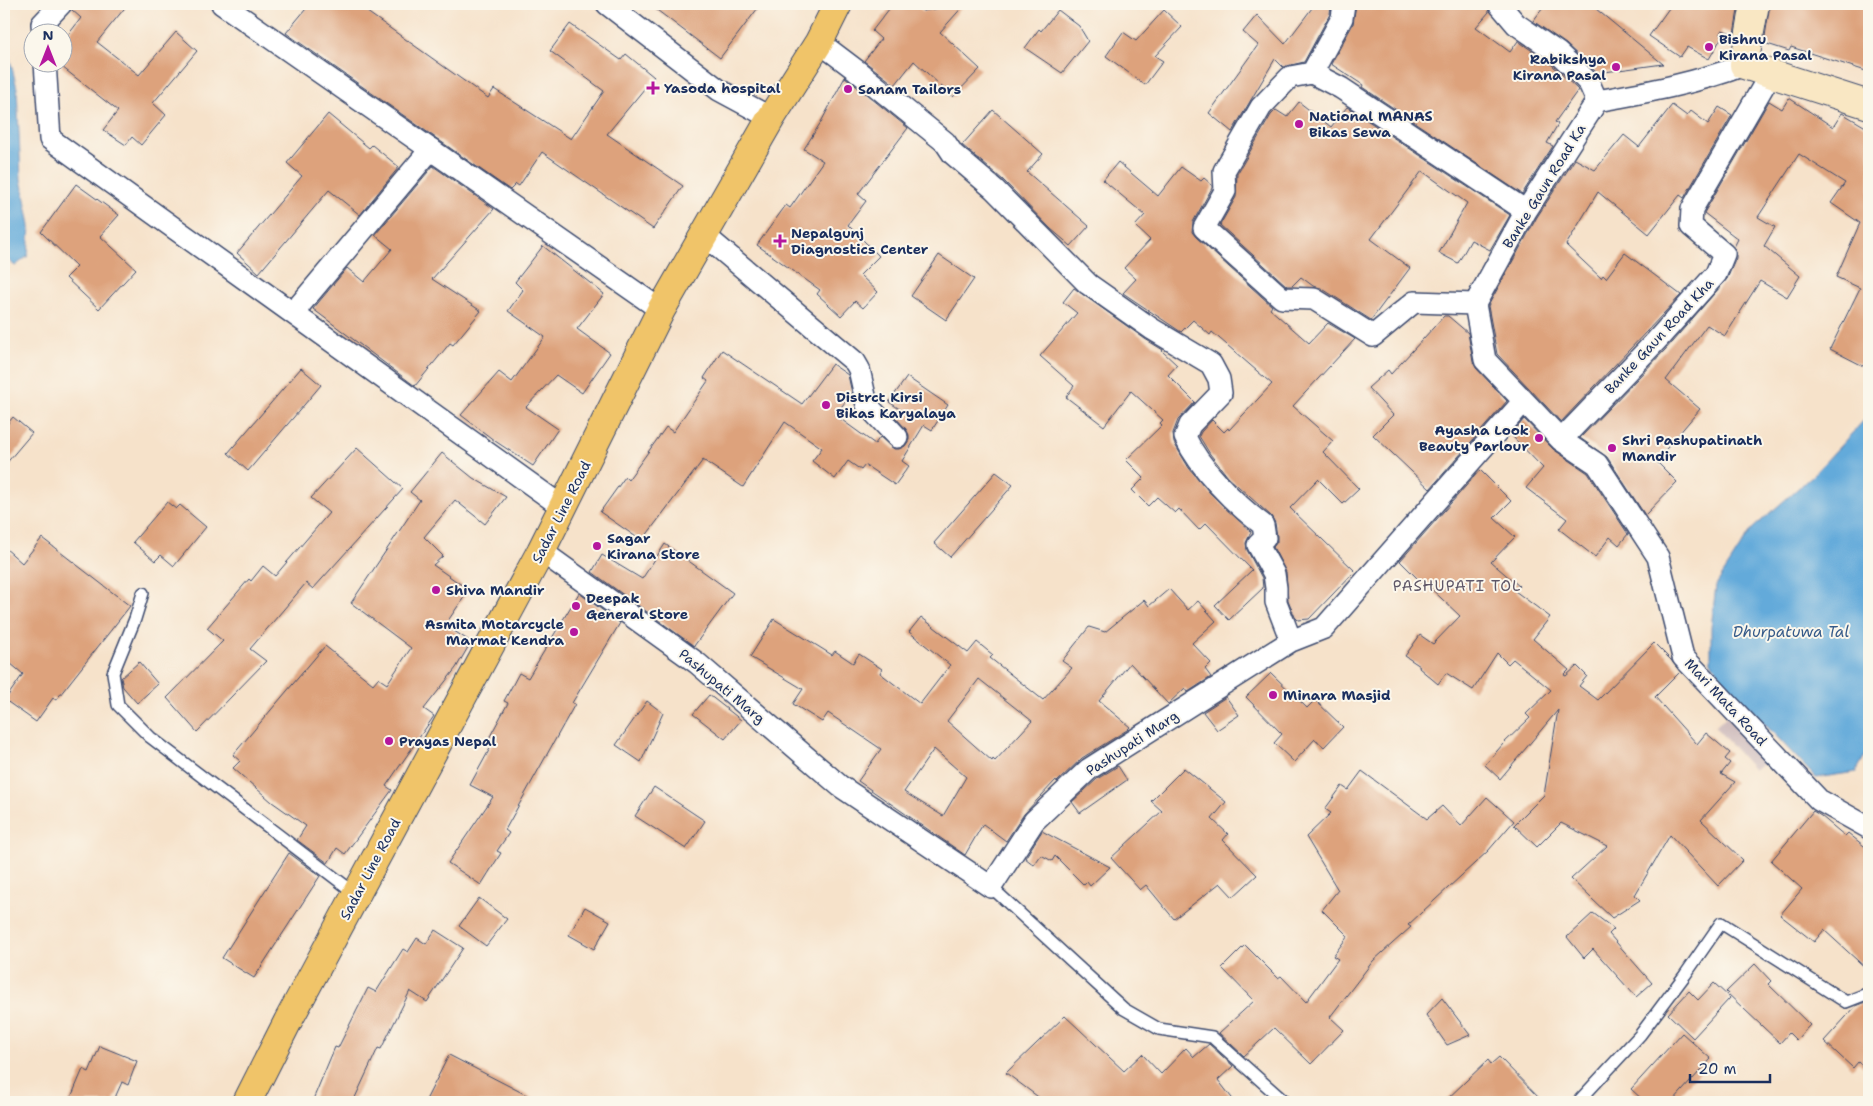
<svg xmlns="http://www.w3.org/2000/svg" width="1873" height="1106" viewBox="0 0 1873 1106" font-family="'Shantell Sans',sans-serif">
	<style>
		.industrial { fill: #d1bfbf }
		.water { fill: #64aada; stroke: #406c9c }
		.building { fill: #dda27c; fill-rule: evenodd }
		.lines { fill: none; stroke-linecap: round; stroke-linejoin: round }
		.lane-casing { stroke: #3c4a6e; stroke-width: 14 }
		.street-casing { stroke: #3c4a6e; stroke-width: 24 }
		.secondary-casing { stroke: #3c4a6e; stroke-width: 30 }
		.primary-casing { stroke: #3c4a6e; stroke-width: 30 }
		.lane { stroke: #fff; stroke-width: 11 }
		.street { stroke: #fff; stroke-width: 21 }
		.secondary { stroke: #f9e7c3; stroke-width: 28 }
		.primary { stroke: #f0c469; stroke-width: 28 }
		.poi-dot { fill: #b5179e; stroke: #fbf7ec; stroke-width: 2 }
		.labels { text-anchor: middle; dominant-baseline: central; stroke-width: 4; stroke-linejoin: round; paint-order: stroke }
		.poi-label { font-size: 14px; font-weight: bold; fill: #1b2f5e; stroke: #fbf7ec; text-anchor: start }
		.street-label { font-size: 14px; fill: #1b2f5e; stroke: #fbf7ec }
		.neighbourhood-label { font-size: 15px; letter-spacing: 1px; fill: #5f5768; stroke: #fbf7ec }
		.water-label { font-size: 15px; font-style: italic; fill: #355a89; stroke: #fbf7ec }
	</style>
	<rect width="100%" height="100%" fill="#fbf7ec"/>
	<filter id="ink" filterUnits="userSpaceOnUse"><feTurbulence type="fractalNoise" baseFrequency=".02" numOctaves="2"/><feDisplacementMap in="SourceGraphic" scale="10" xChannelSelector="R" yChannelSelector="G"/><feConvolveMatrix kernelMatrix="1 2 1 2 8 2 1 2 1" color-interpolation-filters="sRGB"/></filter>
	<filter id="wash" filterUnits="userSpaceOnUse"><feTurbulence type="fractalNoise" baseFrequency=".0096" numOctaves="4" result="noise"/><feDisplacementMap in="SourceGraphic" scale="20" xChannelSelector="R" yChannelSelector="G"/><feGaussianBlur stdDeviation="1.12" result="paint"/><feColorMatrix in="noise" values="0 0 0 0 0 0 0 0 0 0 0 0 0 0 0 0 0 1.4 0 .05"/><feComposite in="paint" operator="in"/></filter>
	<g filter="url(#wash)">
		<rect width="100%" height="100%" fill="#f6e2ca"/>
		<!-- industrial -->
		<path class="industrial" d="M 1731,712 L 1771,756 L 1754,770 L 1715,727 Z"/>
		<!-- water -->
		<path class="water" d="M 4,35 L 17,88 L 21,179 L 30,225 L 28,256 L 15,266 L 4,256 Z
			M 1869,415 L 1869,748 L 1856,772 L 1816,778 L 1727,684 L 1711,662 L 1711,628 L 1716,585 L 1752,529 L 1812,476 Z"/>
		<g id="blocks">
			<!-- building -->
			<path class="building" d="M 73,4 L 128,4 L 97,42 L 139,75 L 176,32 L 197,51 L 153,103 L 166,115 L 141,145 L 132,137 L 126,145 L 103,130 L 118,111 L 62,67 L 62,43 L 81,18 L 72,10 Z
				M 310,4 L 356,4 L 488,98 L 494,89 L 571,139 L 604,91 L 550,51 L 570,24 L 621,60 L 626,54 L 654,77 L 607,134 L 683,186 L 653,229 L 542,152 L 519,186 L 516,184 L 510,190 L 286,33 Z
				M 649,4 L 761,4 L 720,58 Z
				M 893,4 L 913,4 L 923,11 L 965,4 L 940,32 L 980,69 L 953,97 L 914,61 L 895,85 L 864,61 L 881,39 L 872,31 Z
				M 1315,4 L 1331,4 L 1330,14 L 1304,62 L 1283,67 L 1275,59 L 1232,132 L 1209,113 L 1258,45 L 1243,32 L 1257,15 L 1285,44 Z
				M 1356,4 L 1487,4 L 1489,12 L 1476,27 L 1510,52 L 1518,41 L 1550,63 L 1578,90 L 1555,122 L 1558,124 L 1547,143 L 1553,146 L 1522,194 L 1362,87 L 1363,85 L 1331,64 L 1353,24 Z
				M 1546,4 L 1590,4 L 1663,64 L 1597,73 L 1566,44 L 1533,21 Z
				M 1672,4 L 1739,4 L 1734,34 L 1722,30 L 1720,34 L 1723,35 L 1709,59 L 1687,47 L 1680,57 L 1649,36 Z
				M 1770,4 L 1869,4 L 1869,72 L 1791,47 L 1789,51 L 1764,43 Z
				M 1058,10 L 1079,26 L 1088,41 L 1062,73 L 1025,48 L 1039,29 L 1041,31 Z
				M 1164,10 L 1182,27 L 1155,56 L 1163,61 L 1145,85 L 1106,56 L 1123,32 L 1136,41 Z
				M 845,77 L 908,128 L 858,194 L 866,201 L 848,225 L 879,256 L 860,275 L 878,292 L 863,308 L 855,301 L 841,316 L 817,294 L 820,290 L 757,245 L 786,205 L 790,208 L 823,161 L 804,149 L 821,122 Z
				M 1789,98 L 1833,127 L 1842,113 L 1869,129 L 1869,369 L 1830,349 L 1860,288 L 1836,277 L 1860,223 L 1831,203 L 1845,183 L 1799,154 L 1758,217 L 1775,227 L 1764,246 L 1800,276 L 1787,297 L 1760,281 L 1725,336 L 1707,325 L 1666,380 L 1700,409 L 1656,461 L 1677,482 L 1645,515 L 1607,457 L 1580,438 L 1665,350 L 1727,279 L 1736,258 L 1736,252 L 1734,247 L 1738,239 L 1704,213 L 1769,101 L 1782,109 Z
				M 1299,102 L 1331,127 L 1347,107 L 1510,215 L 1490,250 L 1471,240 L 1458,263 L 1439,253 L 1467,203 L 1422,171 L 1371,239 L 1410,268 L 1371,320 L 1321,288 L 1313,286 L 1301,277 L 1292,286 L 1287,286 L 1220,225 L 1236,197 L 1237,174 L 1271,115 L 1276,110 L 1287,117 Z
				M 1672,105 L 1687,116 L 1691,111 L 1708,124 L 1719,107 L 1732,115 L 1684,198 L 1680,195 L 1649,234 L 1598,192 L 1566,245 L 1601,278 L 1603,275 L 1606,278 L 1625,253 L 1681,295 L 1561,422 L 1497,354 L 1488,306 L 1537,217 L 1575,159 L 1595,170 L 1624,135 L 1639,147 Z
				M 993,110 L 1043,154 L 1027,172 L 1089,226 L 1071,246 L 1051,229 L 1003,180 L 962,145 Z
				M 328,114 L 369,148 L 372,145 L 399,167 L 360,215 L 329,190 L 259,273 L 237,253 L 302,176 L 287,163 Z
				M 1118,162 L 1158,196 L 1181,167 L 1201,181 L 1204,178 L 1212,185 L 1212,188 L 1193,222 L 1192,232 L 1196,237 L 1272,306 L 1270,309 L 1309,343 L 1328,323 L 1355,339 L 1293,406 L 1333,441 L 1323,452 L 1359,489 L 1343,504 L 1318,479 L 1290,508 L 1355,571 L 1309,619 L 1298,620 L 1295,617 L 1288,600 L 1286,572 L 1273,547 L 1277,542 L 1277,536 L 1275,523 L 1271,516 L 1228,477 L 1210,454 L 1199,436 L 1201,432 L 1212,420 L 1224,432 L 1228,428 L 1229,430 L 1272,384 L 1212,332 L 1210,335 L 1193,320 L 1181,332 L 1123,293 L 1136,279 L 1124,268 L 1150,240 L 1135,226 L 1145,215 L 1103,180 Z
				M 433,166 L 494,209 L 432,279 L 481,311 L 453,345 L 450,343 L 415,386 L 313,309 L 347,268 L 364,282 L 392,249 L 375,235 Z
				M 76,184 L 119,215 L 100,236 L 136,269 L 99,309 L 66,278 L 77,267 L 41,232 Z
				M 543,246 L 604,294 L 577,329 L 610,353 L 582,393 L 556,375 L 526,407 L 558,429 L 533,466 L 495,441 L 461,415 L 499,372 L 512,382 L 545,337 L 508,311 L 523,290 L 515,282 Z
				M 939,255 L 974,279 L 946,320 L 911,296 Z
				M 1074,288 L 1145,339 L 1163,350 L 1162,351 L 1177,365 L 1168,375 L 1195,402 L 1178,420 L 1173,433 L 1174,443 L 1189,468 L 1210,493 L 1251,532 L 1246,543 L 1247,550 L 1262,578 L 1263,588 L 1229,620 L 1215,605 L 1252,570 L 1206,523 L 1199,530 L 1179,509 L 1175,513 L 1157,497 L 1148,506 L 1132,490 L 1144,478 L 1126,460 L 1162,425 L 1160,423 L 1163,420 L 1131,391 L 1104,426 L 1066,397 L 1074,386 L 1040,356 L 1077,313 L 1063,302 Z
				M 1444,316 L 1448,316 L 1468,333 L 1473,362 L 1476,368 L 1507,401 L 1430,489 L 1373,435 L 1393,415 L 1368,388 L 1388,370 L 1391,374 Z
				M 722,350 L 802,404 L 832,364 L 848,375 L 852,393 L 835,415 L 875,444 L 880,437 L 894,449 L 899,449 L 905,446 L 909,440 L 909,435 L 906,429 L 895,417 L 901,410 L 889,402 L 907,377 L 948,405 L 932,430 L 924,425 L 902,461 L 909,466 L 895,485 L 865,465 L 861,470 L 848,461 L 835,479 L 812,461 L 822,448 L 785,422 L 743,487 L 703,460 L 642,541 L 600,512 L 625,477 L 628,480 L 666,427 L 673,432 L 708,381 L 704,378 Z
				M 301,368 L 321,385 L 248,471 L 228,453 Z
				M 13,417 L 32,433 L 4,466 L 4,428 Z
				M 1524,419 L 1553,449 L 1588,473 L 1628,534 L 1619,545 L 1610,537 L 1595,557 L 1559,529 L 1567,519 L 1526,488 L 1543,468 L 1511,435 Z
				M 357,448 L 403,489 L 313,589 L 306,583 L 250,649 L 266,661 L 197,732 L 167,698 L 223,641 L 207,628 L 249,579 L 251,581 L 263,566 L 275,576 L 329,513 L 311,498 Z
				M 442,453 L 473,478 L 506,497 L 485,524 L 455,500 L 424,537 L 443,556 L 433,565 L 469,590 L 445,625 L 471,642 L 456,668 L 424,709 L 434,716 L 386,786 L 392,790 L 345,854 L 337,848 L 328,863 L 297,840 L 306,826 L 272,802 L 233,768 L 240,761 L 233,755 L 325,646 L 373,684 L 378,678 L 387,684 L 411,648 L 351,603 L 420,500 L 410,492 Z
				M 1480,470 L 1511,501 L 1494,518 L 1515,537 L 1491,562 L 1519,586 L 1515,591 L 1550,617 L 1533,639 L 1569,670 L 1564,675 L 1566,676 L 1577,666 L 1587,676 L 1579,686 L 1598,700 L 1654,643 L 1671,660 L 1680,672 L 1655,697 L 1697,744 L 1706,733 L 1730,753 L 1725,759 L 1730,763 L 1721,774 L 1735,782 L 1701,820 L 1743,860 L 1718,886 L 1670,835 L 1635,895 L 1640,900 L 1612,918 L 1571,879 L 1607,846 L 1561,823 L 1537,847 L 1514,825 L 1544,795 L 1558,710 L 1500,779 L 1485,765 L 1503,744 L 1530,718 L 1526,714 L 1551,690 L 1513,659 L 1508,664 L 1497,653 L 1473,690 L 1446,673 L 1438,684 L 1419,668 L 1420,666 L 1405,656 L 1420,635 L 1433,644 L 1460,616 L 1423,581 L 1422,583 L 1400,561 Z
				M 996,472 L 1013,485 L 950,557 L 934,543 Z
				M 167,502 L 176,509 L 180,505 L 206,527 L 174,566 L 161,555 L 155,561 L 133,542 Z
				M 42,538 L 130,606 L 56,700 L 53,698 L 36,722 L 5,700 L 23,674 L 4,658 L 4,547 L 22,563 Z
				M 665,544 L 733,593 L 694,646 L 592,572 L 602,555 L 642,579 Z
				M 1169,589 L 1188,610 L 1198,601 L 1216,621 L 1192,643 L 1211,663 L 1205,669 L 1211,677 L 1188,692 L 1185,688 L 1168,704 L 1130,663 L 1099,701 L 1130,727 L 1127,730 L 1082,758 L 1057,782 L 1056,780 L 1024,814 L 1006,841 L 983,824 L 965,855 L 858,781 L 881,749 L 828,713 L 822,722 L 793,704 L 803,689 L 750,657 L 774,619 L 832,655 L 835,651 L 853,663 L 859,654 L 882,669 L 880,673 L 920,704 L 950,665 L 909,632 L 921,617 L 968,653 L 977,642 L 993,655 L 990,658 L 1043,700 L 1072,668 L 1062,661 L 1089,627 L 1105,632 L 1144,600 L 1149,606 ZM 979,679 L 1032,721 L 995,761 L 993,759 L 992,761 L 947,721 ZM 934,749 L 966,777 L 943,816 L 904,792 Z
				M 579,593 L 620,623 L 572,703 L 575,704 L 505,830 L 509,833 L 497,851 L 501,853 L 481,885 L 448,863 L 493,797 L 470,785 L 493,743 L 488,740 L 508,703 L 504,701 L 519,673 L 528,678 Z
				M 139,662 L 158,684 L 137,703 L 123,687 L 121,678 Z
				M 1271,673 L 1307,708 L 1315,700 L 1343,727 L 1324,747 L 1315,739 L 1294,762 L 1274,743 L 1282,734 L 1246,697 Z
				M 709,695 L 741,720 L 725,739 L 693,714 Z
				M 1226,697 L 1239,715 L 1217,730 L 1203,712 Z
				M 647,701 L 663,713 L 641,762 L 616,745 Z
				M 1118,766 L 1127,780 L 1080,813 L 1072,802 L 1097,779 Z
				M 1184,768 L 1226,802 L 1212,819 L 1228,834 L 1223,840 L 1257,875 L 1233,897 L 1220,883 L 1174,919 L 1146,885 L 1140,890 L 1111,858 L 1162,811 L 1151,801 Z
				M 1362,771 L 1427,819 L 1442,806 L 1461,826 L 1487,797 L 1514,821 L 1488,851 L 1408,925 L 1411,927 L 1373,961 L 1330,1017 L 1344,1030 L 1311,1064 L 1274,1028 L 1244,1056 L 1219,1033 L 1254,1001 L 1222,968 L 1245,945 L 1278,978 L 1281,976 L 1306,1002 L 1338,959 L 1333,956 L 1348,936 L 1322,910 L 1338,890 L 1306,837 L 1331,813 L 1325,809 L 1342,786 L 1348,790 Z
				M 654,787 L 705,821 L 686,849 L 635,816 Z
				M 1813,811 L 1821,816 L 1845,836 L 1848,833 L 1869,850 L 1869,971 L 1824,930 L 1814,942 L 1780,915 L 1802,889 L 1771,861 Z
				M 1042,831 L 1053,837 L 1110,867 L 1090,886 L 1087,882 L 1084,885 L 1055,856 L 1052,861 L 1041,855 L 1034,865 L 1025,858 Z
				M 289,853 L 320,876 L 254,978 L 222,958 Z
				M 479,898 L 507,919 L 486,946 L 459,926 Z
				M 585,907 L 610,921 L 594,949 L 569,935 Z
				M 1593,913 L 1614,929 L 1609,934 L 1652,983 L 1636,997 L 1593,949 L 1584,958 L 1567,937 Z
				M 435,930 L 463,948 L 427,1002 L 410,991 L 381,1049 L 378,1048 L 353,1102 L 312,1102 L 335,1047 L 338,1048 L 368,988 L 376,992 L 403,949 L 408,952 L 417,938 L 426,944 Z
				M 1755,964 L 1771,981 L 1768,984 L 1810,1025 L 1796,1040 L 1789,1033 L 1780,1043 L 1726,992 Z
				M 1714,983 L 1730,998 L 1693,1038 L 1668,1014 L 1689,991 L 1698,1000 Z
				M 1442,998 L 1470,1035 L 1447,1045 L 1426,1015 Z
				M 1869,1001 L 1869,1072 L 1858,1062 L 1853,1068 L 1824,1041 L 1856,1006 Z
				M 1065,1016 L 1124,1071 L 1142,1054 L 1161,1074 L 1186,1048 L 1194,1057 L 1209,1044 L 1233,1066 L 1218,1080 L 1235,1102 L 1045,1102 L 1006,1073 Z
				M 1682,1033 L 1711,1059 L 1672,1102 L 1645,1102 L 1631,1089 Z
				M 100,1046 L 137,1061 L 128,1085 L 122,1082 L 113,1102 L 69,1102 L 83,1069 L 89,1072 Z
				M 449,1055 L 540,1102 L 425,1102 Z
				M 1499,1057 L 1543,1102 L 1444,1102 L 1488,1060 L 1491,1064 Z"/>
		</g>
	</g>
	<g filter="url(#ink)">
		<use href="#blocks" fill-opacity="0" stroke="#3c4a6e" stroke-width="1"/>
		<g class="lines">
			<!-- lane casing -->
			<g class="lane-casing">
				<path id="lane" d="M 143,593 L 135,619 L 113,673 L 118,705 L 150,737 L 356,894
					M 991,887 L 1124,1009 L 1159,1029 L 1212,1037 L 1285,1102
					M 1578,1102 L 1640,1035 L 1685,975 L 1721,923 L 1846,1002 L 1869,993"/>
			</g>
			<!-- street casing -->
			<g class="street-casing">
				<path id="street" d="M 222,4 L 661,310
					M 607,4 L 719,90 L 771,118
					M 1499,4 L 1516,24 L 1558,53 L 1574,68 L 1589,83 L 1597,101
					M 43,32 L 42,24 L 61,4
					M 819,42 L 856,70 L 945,142 L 953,154 L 994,189 L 1088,284 L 1152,329 L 1211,364 L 1219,379 L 1221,393 L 1190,425 L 1185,437 C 1200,469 1235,504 1263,525 L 1265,538 L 1258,545 L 1274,574 L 1276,588 L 1276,602 L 1291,641
					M 45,62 L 50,139 L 564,508
					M 1744,65 C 1697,83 1647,92 1597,101 L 1526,211 L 1475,304 L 1485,360 L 1561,440 L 1597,464 L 1658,557 L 1683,657 L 1819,800 L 1869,828
					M 1312,73 L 1342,18 L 1344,4
					M 704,235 L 855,362 L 859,369 L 867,405 L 897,437
					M 1475,304 L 1414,302 L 1373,336 L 1314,299 L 1282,298 L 1204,228 L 1225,191 L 1224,171 L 1261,107 L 1290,77 L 1312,73 L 1341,88 L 1526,211
					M 293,313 L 431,149
					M 1561,440 L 1656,341 L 1716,274 L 1724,254 L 1691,226 L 1692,209 L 1771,73
					M 541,551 L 697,663 L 840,786 L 991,887 L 1034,821 L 1089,769 L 1291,641 L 1324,628 L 1523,402"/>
			</g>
			<!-- secondary casing -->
			<g class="secondary-casing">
				<path id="secondary" d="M 1755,4 L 1744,65 L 1869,105"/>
			</g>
			<!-- primary casing -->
			<g class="primary-casing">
				<path id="primary" d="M 247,1102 L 288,1021 L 541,551 L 661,310 L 771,118 L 819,42 L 838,4"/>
			</g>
			<!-- lane -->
			<use href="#lane" class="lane"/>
			<!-- street -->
			<use href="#street" class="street"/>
			<!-- secondary -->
			<use href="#secondary" class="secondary"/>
			<!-- primary -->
			<use href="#primary" class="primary"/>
		</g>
	</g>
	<!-- markers -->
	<g class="poi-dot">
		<circle cx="1709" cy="47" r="5"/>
		<circle cx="1616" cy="67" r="5"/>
		<path d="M650.5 80.5h5v5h5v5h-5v5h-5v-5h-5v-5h5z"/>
		<circle cx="848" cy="89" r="5"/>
		<circle cx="1299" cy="124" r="5"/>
		<path d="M777.5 233.5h5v5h5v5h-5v5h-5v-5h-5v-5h5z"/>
		<circle cx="826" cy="405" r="5"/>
		<circle cx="1539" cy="438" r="5"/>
		<circle cx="1612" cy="448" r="5"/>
		<circle cx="597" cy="546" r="5"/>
		<circle cx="436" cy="590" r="5"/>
		<circle cx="576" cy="606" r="5"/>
		<circle cx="574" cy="632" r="5"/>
		<circle cx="1273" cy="695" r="5"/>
		<circle cx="389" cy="741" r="5"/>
	</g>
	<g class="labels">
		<!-- poi labels -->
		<g class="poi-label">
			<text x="1719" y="39">Bishnu<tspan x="1719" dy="16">Kirana Pasal</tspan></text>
			<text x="1606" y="59" text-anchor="end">Rabikshya<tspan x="1606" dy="16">Kirana Pasal</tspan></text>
			<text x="664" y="88">Yasoda hospital</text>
			<text x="858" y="89">Sanam Tailors</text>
			<text x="1309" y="116">National MANAS<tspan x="1309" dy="16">Bikas Sewa</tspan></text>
			<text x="791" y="233">Nepalgunj<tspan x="791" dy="16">Diagnostics Center</tspan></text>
			<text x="836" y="397">Distrct Kirsi<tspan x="836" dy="16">Bikas Karyalaya</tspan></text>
			<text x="1529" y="430" text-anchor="end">Ayasha Look<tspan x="1529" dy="16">Beauty Parlour</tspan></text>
			<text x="1622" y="440">Shri Pashupatinath<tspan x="1622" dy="16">Mandir</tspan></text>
			<text x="607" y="538">Sagar<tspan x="607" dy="16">Kirana Store</tspan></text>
			<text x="446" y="590">Shiva Mandir</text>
			<text x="586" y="598">Deepak<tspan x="586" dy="16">General Store</tspan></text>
			<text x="564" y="624" text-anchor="end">Asmita Motarcycle<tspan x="564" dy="16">Marmat Kendra</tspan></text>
			<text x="1283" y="695">Minara Masjid</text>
			<text x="399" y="741">Prayas Nepal</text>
		</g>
		<!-- street labels -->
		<g class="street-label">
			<text transform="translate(1544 186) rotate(-58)">Banke Gaun Road Ka</text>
			<text transform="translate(1659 336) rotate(-47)">Banke Gaun Road Kha</text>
			<text transform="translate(561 512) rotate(-63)">Sadar Line Road</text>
			<text transform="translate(722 686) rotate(40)">Pashupati Marg</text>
			<text transform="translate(1726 702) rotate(47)">Mari Mata Road</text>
			<text transform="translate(1132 743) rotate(-33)">Pashupati Marg</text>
			<text transform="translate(370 869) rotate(-62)">Sadar Line Road</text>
		</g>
		<!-- neighbourhood labels -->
		<g class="neighbourhood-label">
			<text x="1457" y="586">PASHUPATI TOL</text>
		</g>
		<!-- water labels -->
		<g class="water-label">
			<text x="1791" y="632">Dhurpatuwa Tal</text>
		</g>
	</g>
	<!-- margin -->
	<rect width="1873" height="1106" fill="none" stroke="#fbf7ec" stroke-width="20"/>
	<!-- north arrow -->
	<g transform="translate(48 48)"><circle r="24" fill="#fbf7ec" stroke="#a1a7b3"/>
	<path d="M0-4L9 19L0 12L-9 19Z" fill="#b5179e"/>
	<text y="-8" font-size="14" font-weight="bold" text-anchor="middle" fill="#1b2f5e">N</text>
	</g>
	<!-- scale -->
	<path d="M1690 1074v8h80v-8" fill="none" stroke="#1b2f5e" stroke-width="2.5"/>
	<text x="1698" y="1074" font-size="15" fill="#1b2f5e" stroke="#fbf7ec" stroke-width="4" paint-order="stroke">20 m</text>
</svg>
